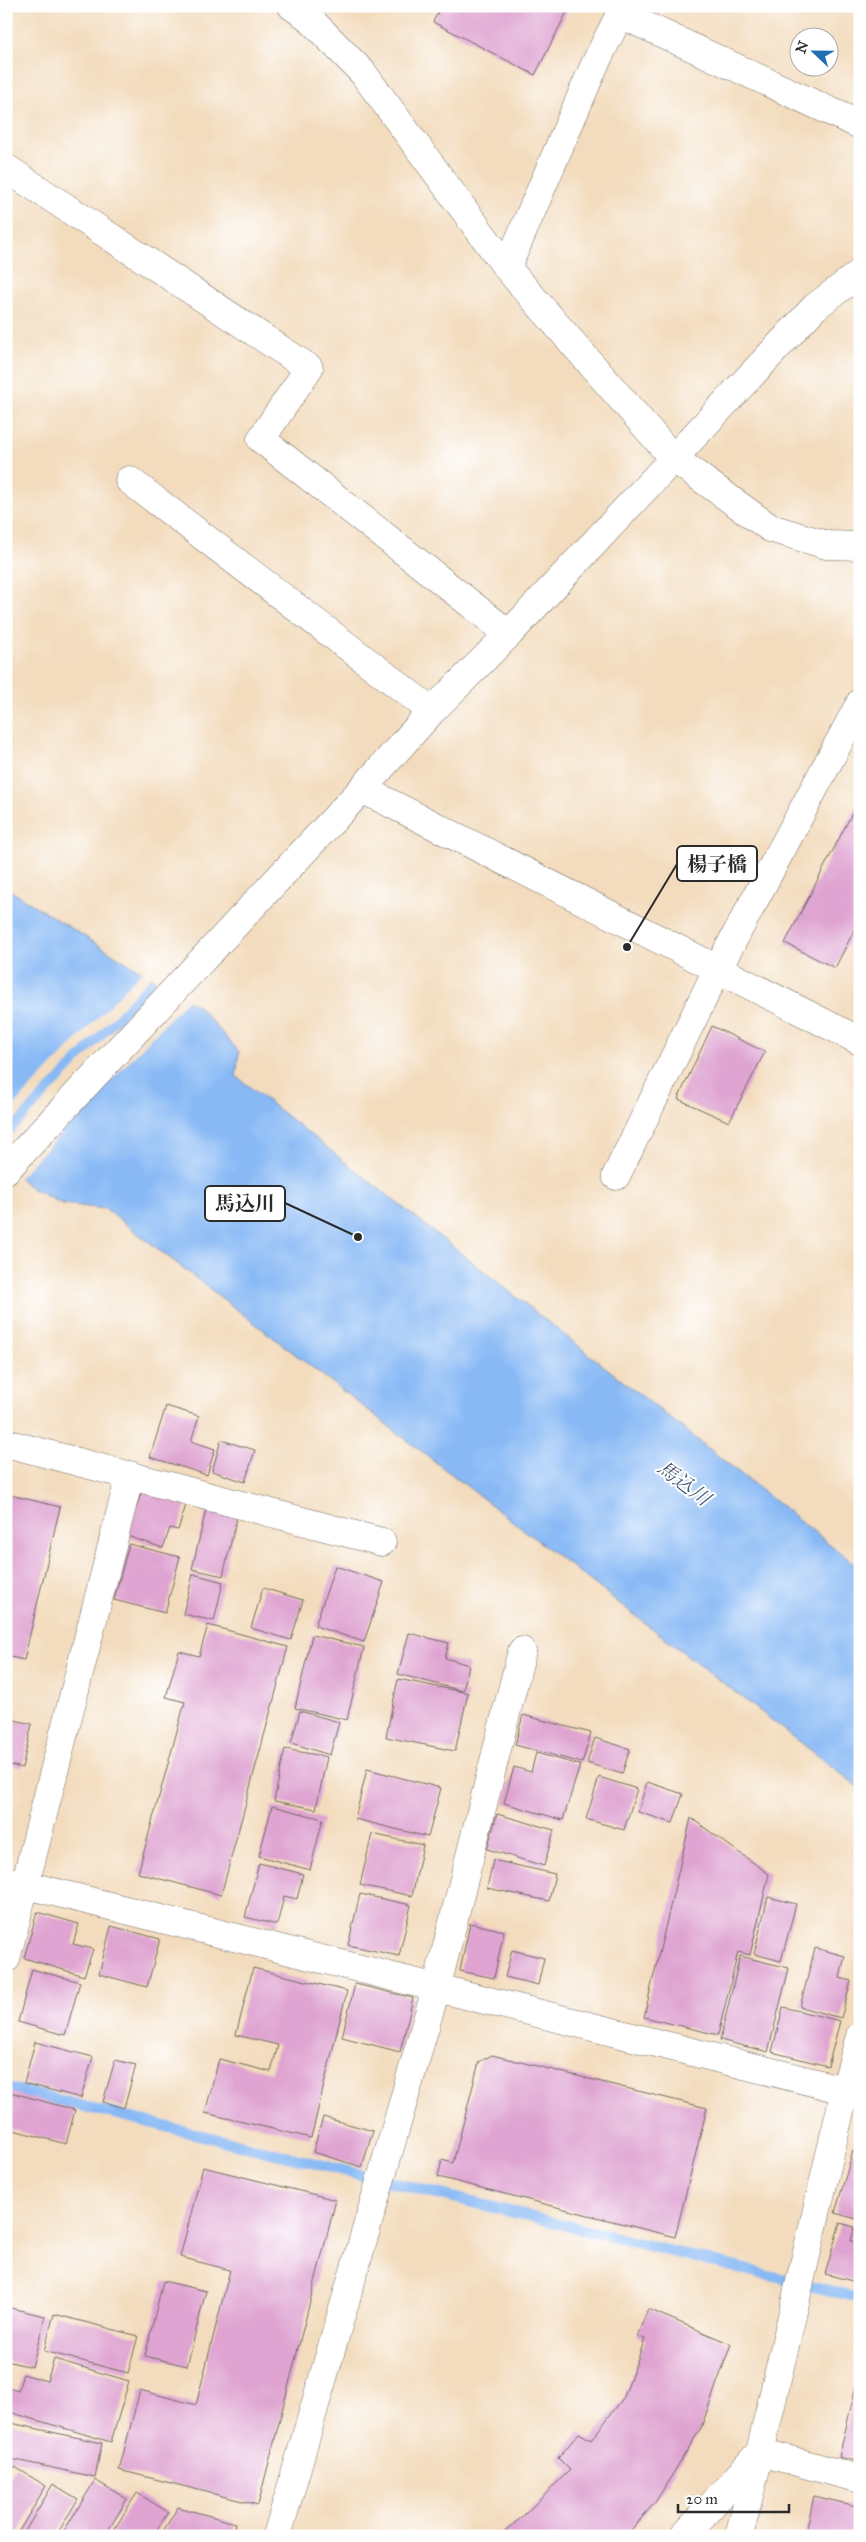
<svg xmlns="http://www.w3.org/2000/svg" width="866" height="2542" viewBox="0 0 866 2542" font-family="'IM FELL Great Primer','Noto Serif JP',serif">
	<style>
		.water { fill: #88b9f5; stroke: #5a7290 }
		.pier { fill: #f3dcbd }
		.lines { fill: none; stroke-linecap: round; stroke-linejoin: round }
		.stream { stroke: #88b9f5; stroke-width: 11 }
		.building { fill: #dfa4d2 }
		.minor-casing { stroke: #71695e; stroke-width: 29 }
		.minor { stroke: #fff; stroke-width: 28 }
		.labels { text-anchor: middle; dominant-baseline: central; stroke-width: 4; stroke-linejoin: round; paint-order: stroke }
		.water-label { font-size: 20px; font-style: italic; fill: #4c5d72; stroke: #fff }
		.leader { fill: none; stroke: #2b2b2b; stroke-width: 2 }
		.callout-dot { fill: #2b2b2b; stroke: #fff; stroke-width: 2 }
		.callout { fill: #fff; stroke: #2b2b2b; stroke-width: 2 }
		.callout-label { font-size: 20px; text-anchor: middle; font-weight: bold; fill: #2b2b2b }
	</style>
	<rect width="100%" height="100%" fill="#fff"/>
	<filter id="ink" filterUnits="userSpaceOnUse"><feTurbulence type="fractalNoise" baseFrequency=".02" numOctaves="2"/><feDisplacementMap in="SourceGraphic" scale="10" xChannelSelector="R" yChannelSelector="G"/><feConvolveMatrix kernelMatrix="1 2 1 2 8 2 1 2 1" color-interpolation-filters="sRGB"/></filter>
	<filter id="wash" filterUnits="userSpaceOnUse"><feTurbulence type="fractalNoise" baseFrequency=".0096" numOctaves="4" result="noise"/><feDisplacementMap in="SourceGraphic" scale="20" xChannelSelector="R" yChannelSelector="G"/><feGaussianBlur stdDeviation="1.12" result="paint"/><feColorMatrix in="noise" values="0 0 0 0 0 0 0 0 0 0 0 0 0 0 0 0 0 1.4 0 .05"/><feComposite in="paint" operator="in"/></filter>
	<g filter="url(#wash)">
		<rect width="100%" height="100%" fill="#f3dcbd"/>
		<!-- water -->
		<path class="water" d="M 6,888 L 199,1007 L 239,1052 L 236,1076 L 860,1568 L 860,1788 L 106,1209 L 63,1204 L 31,1188 L 6,1166 Z"/>
		<!-- pier -->
		<path class="pier" d="M 143,970 L 152,975 L 6,1129 L 6,1114 Z
			M 160,980 L 189,998 L 18,1179 L 6,1169 L 6,1141 Z"/>
		<g class="lines">
			<!-- stream -->
			<path class="stream" d="M 6,2087 L 860,2298"/>
		</g>
		<g id="blocks">
			<!-- building -->
			<path class="building" d="M 441,6 L 570,6 L 535,75 L 433,22 Z
				M 860,798 L 860,919 L 835,968 L 785,943 Z
				M 712,1026 L 765,1052 L 729,1122 L 678,1099 Z
				M 6,1308 L 11,1310 L 7,1323 L 6,1323 Z
				M 166,1406 L 199,1416 L 191,1441 L 215,1449 L 207,1475 L 150,1457 Z
				M 221,1440 L 255,1450 L 245,1482 L 212,1471 Z
				M 143,1487 L 187,1502 L 178,1530 L 170,1528 L 163,1548 L 127,1536 Z
				M 6,1494 L 60,1507 L 24,1660 L 6,1656 Z
				M 206,1510 L 237,1517 L 223,1576 L 192,1569 Z
				M 129,1544 L 180,1557 L 165,1613 L 114,1600 Z
				M 335,1566 L 384,1582 L 364,1642 L 315,1626 Z
				M 193,1574 L 223,1582 L 214,1621 L 183,1614 Z
				M 263,1588 L 303,1600 L 291,1640 L 251,1628 Z
				M 208,1625 L 288,1647 L 221,1895 L 138,1873 L 185,1702 L 166,1697 L 179,1651 L 199,1656 Z
				M 409,1633 L 449,1643 L 445,1658 L 469,1665 L 463,1691 L 398,1674 Z
				M 312,1635 L 364,1647 L 347,1720 L 295,1708 Z
				M 398,1679 L 468,1693 L 455,1751 L 386,1737 Z
				M 300,1711 L 339,1722 L 330,1755 L 291,1743 Z
				M 523,1715 L 591,1733 L 582,1763 L 515,1745 Z
				M 6,1718 L 32,1724 L 22,1768 L 6,1764 Z
				M 595,1738 L 630,1749 L 622,1774 L 587,1763 Z
				M 285,1749 L 327,1757 L 316,1809 L 274,1801 Z
				M 536,1753 L 580,1765 L 563,1820 L 504,1803 L 514,1767 L 531,1772 Z
				M 367,1769 L 441,1788 L 428,1837 L 355,1819 Z
				M 599,1777 L 637,1789 L 624,1830 L 586,1819 Z
				M 647,1782 L 683,1794 L 673,1823 L 638,1812 Z
				M 272,1806 L 323,1819 L 310,1870 L 259,1856 Z
				M 497,1814 L 554,1830 L 544,1866 L 487,1849 Z
				M 691,1818 L 769,1874 L 750,1955 L 738,1952 L 718,2035 L 644,2017 Z
				M 372,1834 L 423,1845 L 412,1896 L 360,1885 Z
				M 493,1860 L 555,1874 L 549,1901 L 487,1888 Z
				M 259,1863 L 303,1874 L 297,1899 L 284,1896 L 277,1925 L 245,1917 Z
				M 360,1894 L 411,1905 L 399,1956 L 348,1945 Z
				M 768,1897 L 796,1904 L 781,1961 L 754,1954 Z
				M 37,1912 L 79,1924 L 73,1944 L 93,1949 L 84,1976 L 24,1958 Z
				M 470,1923 L 504,1931 L 494,1978 L 460,1971 Z
				M 111,1926 L 160,1939 L 147,1987 L 99,1974 Z
				M 815,1948 L 845,1956 L 840,1978 L 851,1981 L 841,2018 L 800,2007 Z
				M 512,1950 L 544,1958 L 538,1985 L 505,1977 Z
				M 740,1956 L 789,1968 L 768,2052 L 720,2040 Z
				M 253,1968 L 347,1991 L 311,2138 L 205,2113 L 219,2059 L 271,2072 L 278,2045 L 236,2035 Z
				M 32,1969 L 80,1982 L 65,2035 L 18,2022 Z
				M 355,1984 L 413,1998 L 400,2052 L 342,2037 Z
				M 783,2007 L 840,2021 L 828,2066 L 772,2052 Z
				M 35,2042 L 93,2057 L 81,2098 L 24,2083 Z
				M 492,2055 L 707,2108 L 675,2237 L 438,2177 L 442,2160 L 453,2163 L 479,2062 Z
				M 115,2060 L 136,2065 L 124,2108 L 103,2102 Z
				M 6,2091 L 75,2110 L 66,2144 L 6,2128 Z
				M 323,2117 L 373,2131 L 362,2167 L 313,2152 Z
				M 853,2151 L 860,2153 L 860,2220 L 835,2213 Z
				M 203,2167 L 336,2200 L 258,2505 L 119,2470 L 140,2390 L 196,2405 L 230,2270 L 180,2257 Z
				M 840,2223 L 855,2227 L 851,2241 L 860,2243 L 860,2283 L 825,2274 Z
				M 163,2281 L 206,2291 L 187,2366 L 145,2356 Z
				M 6,2307 L 45,2316 L 32,2367 L 6,2361 Z
				M 648,2309 L 731,2344 L 701,2428 L 656,2501 L 626,2536 L 498,2536 L 521,2518 L 570,2470 L 558,2458 L 579,2433 L 591,2440 L 624,2397 L 645,2339 L 637,2336 Z
				M 54,2314 L 138,2336 L 128,2373 L 44,2351 Z
				M 54,2359 L 129,2381 L 111,2442 L 6,2411 L 6,2387 L 18,2391 L 23,2374 L 47,2381 Z
				M 859,2373 L 860,2373 L 860,2462 L 839,2457 Z
				M 6,2422 L 102,2443 L 95,2477 L 6,2458 Z
				M 15,2467 L 46,2486 L 16,2536 L 6,2536 L 6,2482 Z
				M 95,2480 L 127,2499 L 105,2536 L 72,2536 L 64,2531 Z
				M 53,2484 L 78,2499 L 56,2536 L 22,2536 Z
				M 137,2493 L 168,2512 L 153,2536 L 110,2536 Z
				M 814,2496 L 860,2507 L 854,2536 L 805,2536 Z
				M 178,2507 L 235,2523 L 232,2536 L 160,2536 Z"/>
		</g>
	</g>
	<g filter="url(#ink)">
		<use href="#blocks" fill-opacity="0" stroke="#71695e" stroke-width="1"/>
		<g class="lines">
			<!-- minor casing -->
			<g class="minor-casing">
				<path id="minor" d="M 292,6 L 308,17 L 363,73 L 507,268 L 673,458 L 770,528 L 827,545 L 860,546
					M 620,14 L 860,125
					M 6,168 L 309,368 L 261,439 L 509,634
					M 507,268 L 595,64 L 624,6
					M 129,480 L 432,711
					M 362,789 L 860,1041
					M 6,1170 L 362,789 L 432,711 L 509,634 L 815,307 L 860,273
					M 616,1176 L 717,970 L 860,703
					M 6,1443 L 382,1542
					M 6,1880 L 860,2094
					M 6,1959 L 130,1475
					M 860,2036 L 845,2090 L 760,2452 L 860,2479
					M 277,2536 L 436,1989 L 522,1651
					M 684,2536 L 760,2452
					M 739,2536 L 759,2456"/>
			</g>
			<!-- minor -->
			<use href="#minor" class="minor"/>
		</g>
	</g>
	<g class="labels">
		<!-- water labels -->
		<g class="water-label">
			<text transform="translate(684 1483) rotate(37)">馬込川</text>
		</g>
	</g>
	<!-- callouts -->
	<path class="leader" d="M627 947L677 864M358 1237L285 1203"/>
	<g class="callout-dot">
		<circle cx="627" cy="947" r="5"/>
		<circle cx="358" cy="1237" r="5"/>
	</g>
	<g class="callout">
		<rect x="677" y="846" width="80" height="35" rx="5"/>
		<rect x="205" y="1186" width="80" height="35" rx="5"/>
	</g>
	<g class="callout-label">
		<text x="717" y="871">楊子橋</text>
		<text x="245" y="1210">馬込川</text>
	</g>
	<!-- margin -->
	<rect width="866" height="2542" fill="none" stroke="#fff" stroke-width="25"/>
	<!-- north arrow -->
	<g transform="translate(814 52) rotate(292)"><circle r="24" fill="#ffffff" stroke="#aaaaaa"/>
	<path d="M0-4L9 19L0 12L-9 19Z" fill="#1f6fb2"/>
	<text y="-8" font-size="14" font-weight="bold" text-anchor="middle" fill="#2b2b2b">N</text>
	</g>
	<!-- scale -->
	<path d="M678 2504v8h111v-8" fill="none" stroke="#2b2b2b" stroke-width="2.5"/>
	<text x="686" y="2504" font-size="15" fill="#2b2b2b" stroke="#ffffff" stroke-width="4" paint-order="stroke">20 m</text>
</svg>
